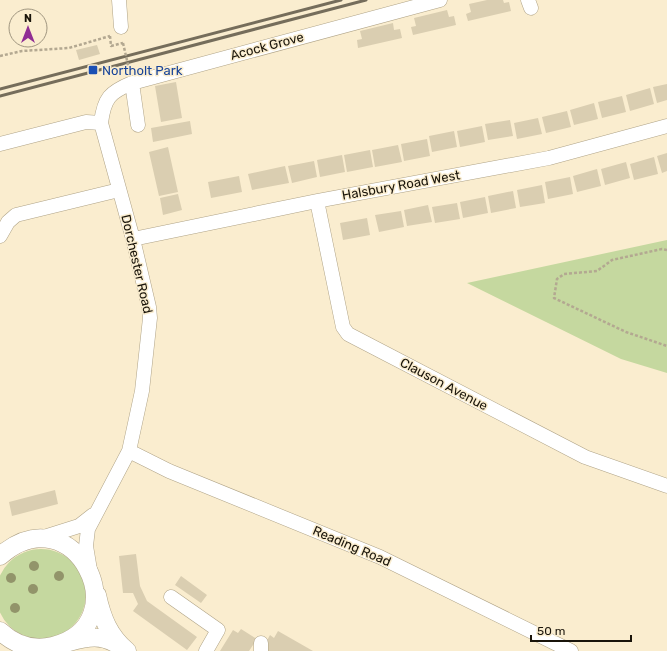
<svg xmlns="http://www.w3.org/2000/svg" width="667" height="651" viewBox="0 0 667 651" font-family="Rubik,sans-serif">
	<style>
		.green { fill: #c5d89f }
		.building { fill: #daceb1 }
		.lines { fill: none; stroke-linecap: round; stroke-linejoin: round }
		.minor-casing { stroke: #afa387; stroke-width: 15 }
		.major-casing { stroke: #afa387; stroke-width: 19 }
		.path { stroke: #b3a891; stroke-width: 2.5; stroke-dasharray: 3 2; stroke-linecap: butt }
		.minor { stroke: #fff; stroke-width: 14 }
		.major { stroke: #fff; stroke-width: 18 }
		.rail { stroke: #756d5b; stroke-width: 3 }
		.path-bridge { stroke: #b3a891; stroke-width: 2.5; stroke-dasharray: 3 2; stroke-linecap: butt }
		.tree { fill: #92946a }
		.transit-dot { fill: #1a4fb4; stroke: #faedcf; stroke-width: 1.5 }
		.labels { text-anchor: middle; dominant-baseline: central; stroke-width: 3; stroke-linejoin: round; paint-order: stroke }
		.street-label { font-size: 13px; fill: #19140a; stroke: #faedcf }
		.transit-label { font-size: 13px; fill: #164399; stroke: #faedcf; text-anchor: start }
	</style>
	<rect width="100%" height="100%" fill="#faedcf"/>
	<!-- green -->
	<path class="green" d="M 667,240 L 667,373 L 621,359 L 467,283 Z
		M-4 594a45 45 0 1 1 90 0a45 45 0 1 1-90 0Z"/>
	<!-- building -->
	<path class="building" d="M 487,0 L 503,0 L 504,3 L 509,2 L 511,11 L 468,21 L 466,14 L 471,12 L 469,4 Z
		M 447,10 L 449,17 L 454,16 L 456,25 L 413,35 L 411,27 L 416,26 L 414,18 Z
		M 393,23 L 394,30 L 400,29 L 402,38 L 358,48 L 357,40 L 362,39 L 360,31 Z
		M 97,45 L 100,54 L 79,60 L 76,50 Z
		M 176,82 L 182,118 L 161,122 L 155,86 Z
		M 667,84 L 667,100 L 657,103 L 653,87 Z
		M 650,88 L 654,104 L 630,111 L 626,95 Z
		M 622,96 L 626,112 L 602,118 L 598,102 Z
		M 594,103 L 598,119 L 574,125 L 570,110 Z
		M 567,111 L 571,127 L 546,133 L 542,117 Z
		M 538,118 L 542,134 L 517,139 L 514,123 Z
		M 510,120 L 513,136 L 488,140 L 485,124 Z
		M 190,121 L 192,134 L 153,142 L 151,128 Z
		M 482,126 L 485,142 L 460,147 L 457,131 Z
		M 454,131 L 457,147 L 432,152 L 429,136 Z
		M 427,139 L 430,156 L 404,161 L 401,144 Z
		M 398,145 L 402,162 L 375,167 L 372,150 Z
		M 168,147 L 178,192 L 159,196 L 149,152 Z
		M 370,150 L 373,167 L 347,172 L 344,155 Z
		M 667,153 L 667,171 L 662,173 L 657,156 Z
		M 342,155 L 345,172 L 320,177 L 317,160 Z
		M 654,157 L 658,174 L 634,180 L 630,164 Z
		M 314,161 L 317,177 L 292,183 L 288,166 Z
		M 626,162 L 630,178 L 605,185 L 601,169 Z
		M 285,166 L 289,183 L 252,190 L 248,174 Z
		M 597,169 L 601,186 L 577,192 L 573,176 Z
		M 239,176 L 242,192 L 211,198 L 208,182 Z
		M 570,177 L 573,194 L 548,199 L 545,182 Z
		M 542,185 L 545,203 L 520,207 L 517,190 Z
		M 513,191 L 516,208 L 491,213 L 488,196 Z
		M 178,194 L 182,210 L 163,215 L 160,198 Z
		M 485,197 L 488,213 L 463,218 L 460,202 Z
		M 457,203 L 460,219 L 435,223 L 432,207 Z
		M 428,205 L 432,222 L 407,226 L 404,210 Z
		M 401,211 L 404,227 L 379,232 L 375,215 Z
		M 367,218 L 370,235 L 343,240 L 340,223 Z
		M 55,490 L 58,504 L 12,516 L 9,502 Z
		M 136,554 L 140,586 L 147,601 L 197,637 L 187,650 L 133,611 L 138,604 L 133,593 L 123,593 L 119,556 Z
		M 181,576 L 207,595 L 201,603 L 175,585 Z
		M 241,629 L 257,639 L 249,651 L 220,651 L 233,630 L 238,633 Z
		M 278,631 L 313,651 L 268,651 L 263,648 L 270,635 L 274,638 Z"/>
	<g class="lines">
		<!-- minor casing -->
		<g class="minor-casing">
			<path id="minor" d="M 119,0 L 121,27
				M 528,0 L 531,8
				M 132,83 L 138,125
				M 0,144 L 86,122 L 101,123
				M 317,201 L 343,327 L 348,334 L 585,457 L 667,486
				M 0,236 L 8,222 L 16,215 L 119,190
				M 133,239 L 317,201 L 549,158 L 667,126
				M 129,451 L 169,471 L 380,557 L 571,651
				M 41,538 L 79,526 L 93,515
				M 90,570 L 86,546 L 88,529 L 129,451 L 142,391 L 150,318 L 149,307 L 133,239 L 101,123 C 104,98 110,92 132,83 L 440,0
				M 171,597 L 218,630 L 206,651
				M 261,651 L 261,643"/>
		</g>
		<!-- major casing -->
		<g class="major-casing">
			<path id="major" d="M 0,556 C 74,491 141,624 53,646 C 32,651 15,645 0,631
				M 97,595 C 102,618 109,636 127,651
				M 69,642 C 88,637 102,634 120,646"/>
		</g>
		<!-- path -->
		<path class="path" d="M 110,36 L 111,46 L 123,43
			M 0,56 L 22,51 L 69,48 L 110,36
			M 667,250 L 662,249 L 612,260 L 597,271 L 564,274 L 557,279 L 554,298 L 626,332 L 667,346"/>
		<!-- minor -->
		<use href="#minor" class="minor"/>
		<!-- major -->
		<use href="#major" class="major"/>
		<!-- rail -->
		<path class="rail" d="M 0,89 L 341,0
			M 0,96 L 366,0"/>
		<!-- path-bridge -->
		<path class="path-bridge" d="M 123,43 L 129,69"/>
	</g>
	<!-- trees -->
	<g class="tree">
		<circle cx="34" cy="566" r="5"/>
		<circle cx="59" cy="576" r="5"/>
		<circle cx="11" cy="578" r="5"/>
		<circle cx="33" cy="589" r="5"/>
		<circle cx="15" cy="608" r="5"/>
	</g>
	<!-- markers -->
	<rect class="transit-dot" x="88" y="65" width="10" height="10" rx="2"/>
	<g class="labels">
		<!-- street labels -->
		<g class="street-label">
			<text transform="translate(267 46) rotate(-15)">Acock Grove</text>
			<text transform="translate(401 185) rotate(-10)">Halsbury Road West</text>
			<text transform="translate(137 264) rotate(77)">Dorchester Road</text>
			<text transform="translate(444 384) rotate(28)">Clauson Avenue</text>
			<text transform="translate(352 546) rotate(23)">Reading Road</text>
		</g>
		<!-- transit labels -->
		<g class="transit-label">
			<text x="102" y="70">Northolt Park</text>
		</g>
	</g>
	<!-- north arrow -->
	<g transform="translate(28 28)"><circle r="19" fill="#faedcf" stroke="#a09680"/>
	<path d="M0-3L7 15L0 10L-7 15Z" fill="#902d94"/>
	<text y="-6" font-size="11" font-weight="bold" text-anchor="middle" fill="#19140a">N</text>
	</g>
	<!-- scale -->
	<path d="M531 635v6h100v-6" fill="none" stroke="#19140a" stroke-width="2"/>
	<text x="537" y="635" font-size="12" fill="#19140a" stroke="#faedcf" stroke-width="3" paint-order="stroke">50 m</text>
</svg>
